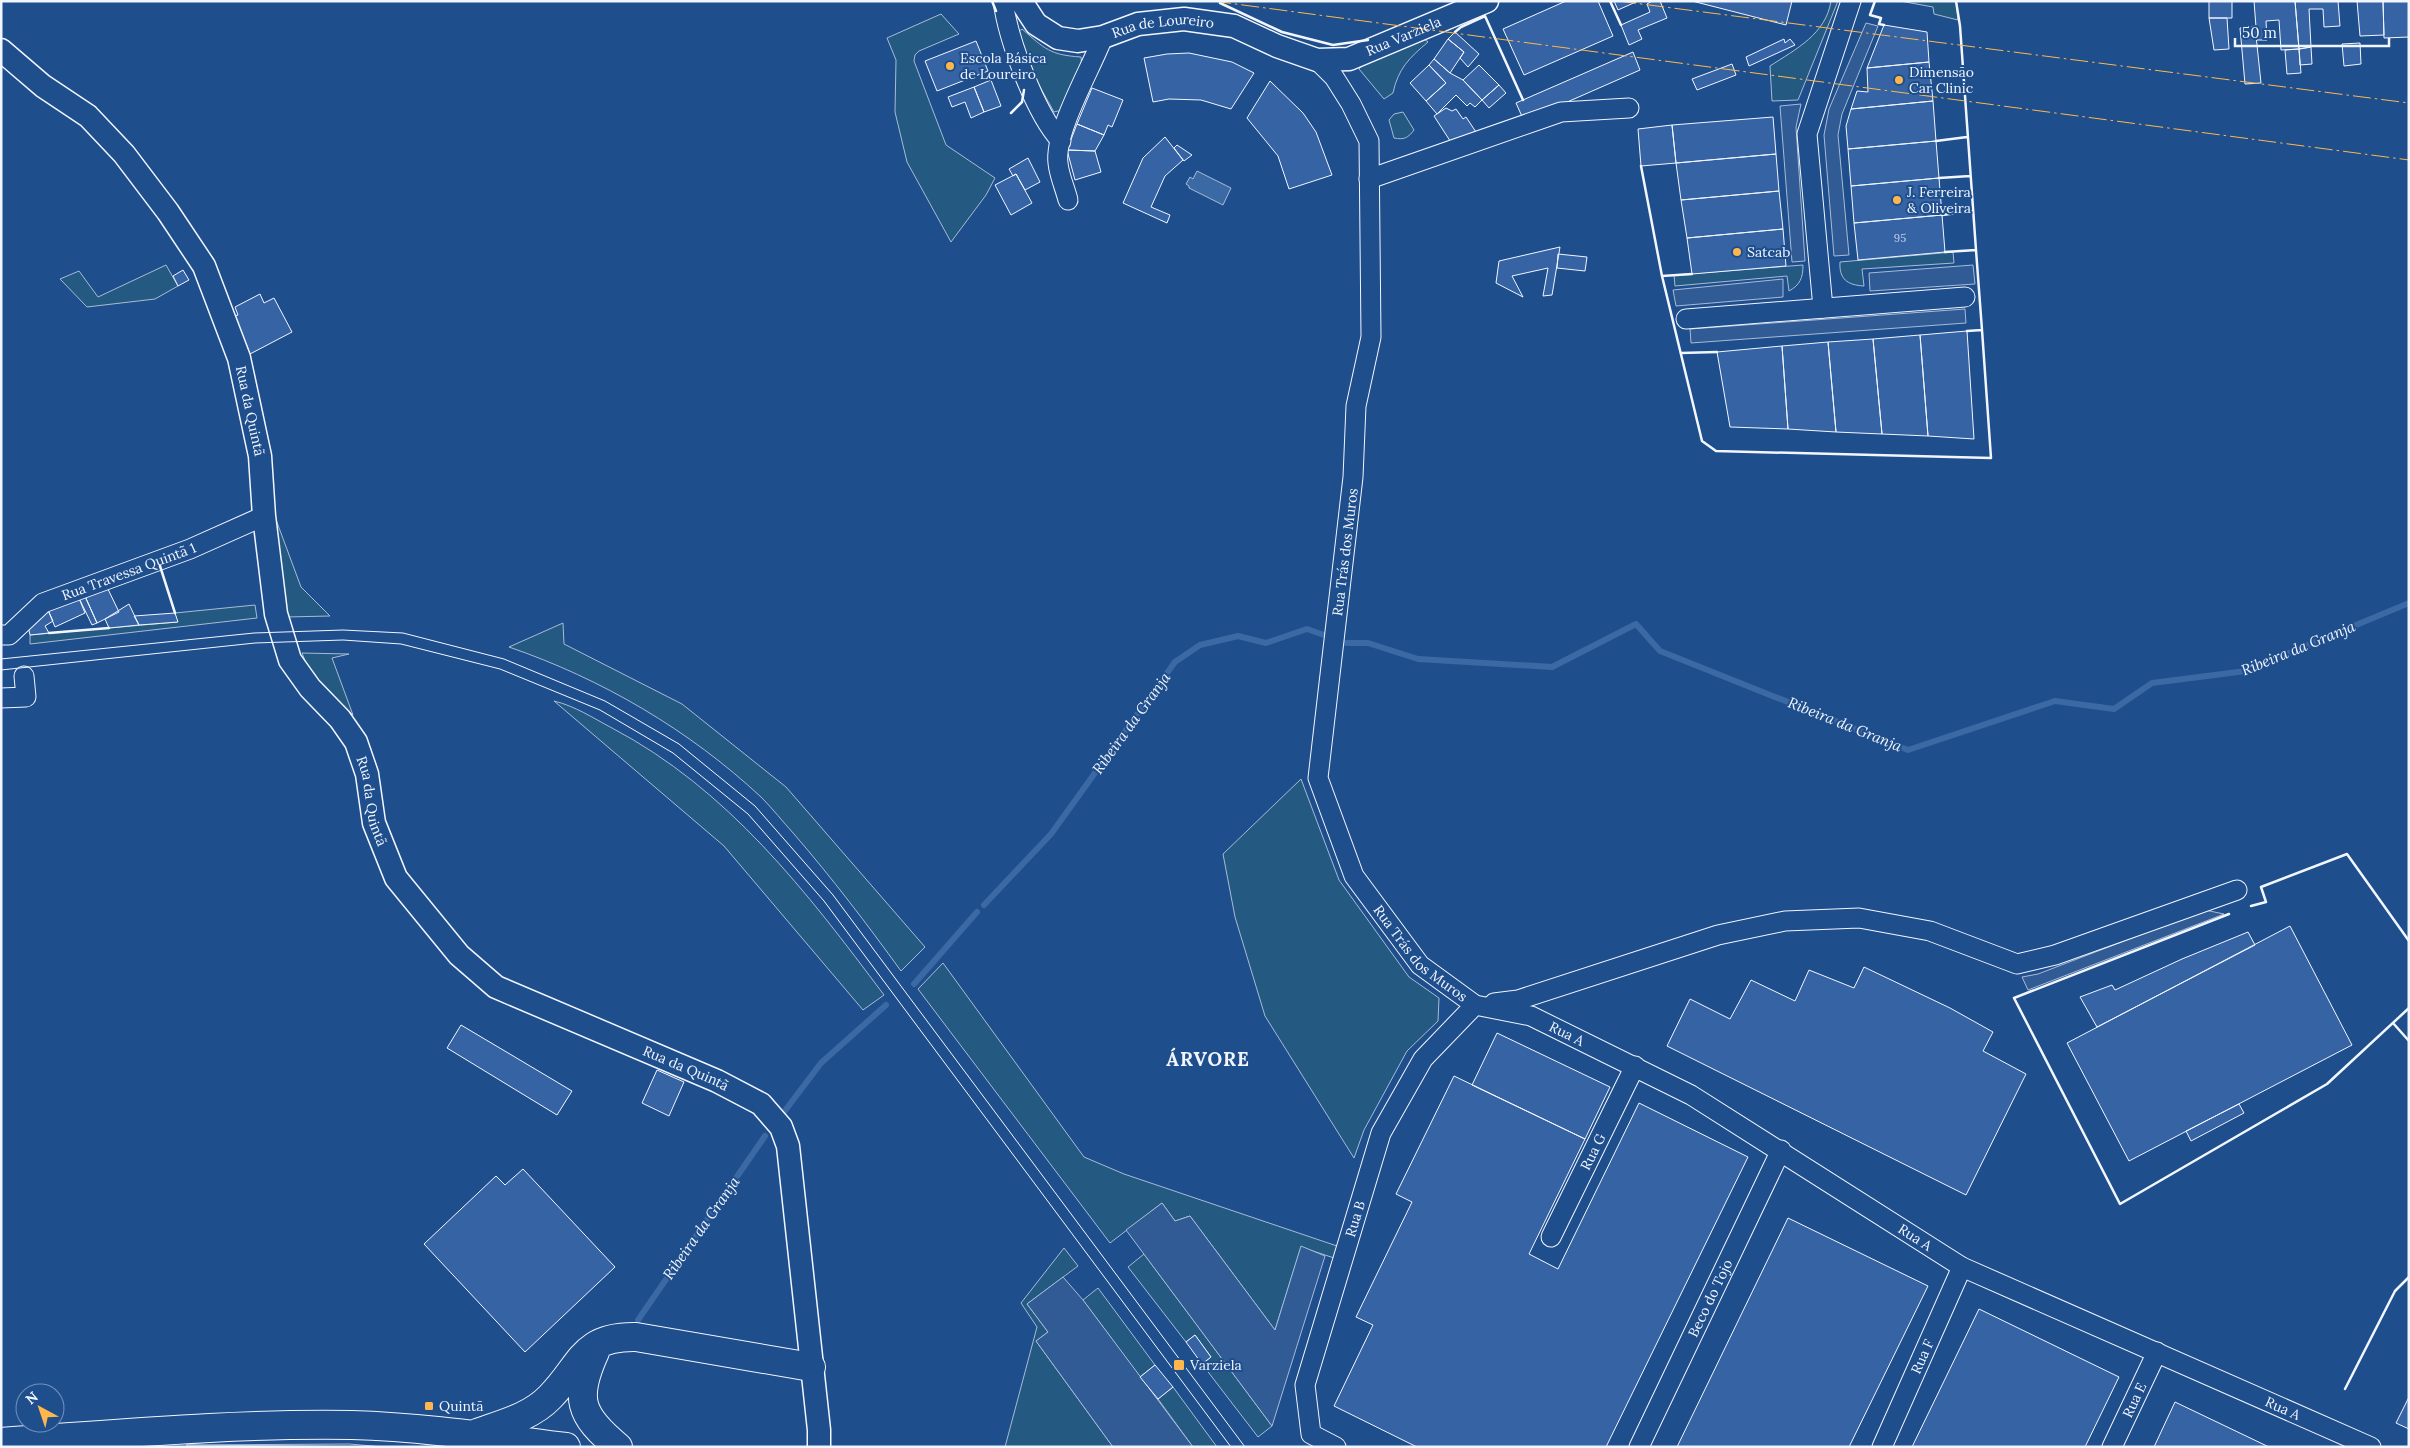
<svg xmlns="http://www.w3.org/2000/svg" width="2410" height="1448" viewBox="0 0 2410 1448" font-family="Lora,serif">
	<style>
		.green { fill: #245a82; stroke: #a8bbd7 }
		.parking { fill: #305b95; stroke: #a8bbd7 }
		.water { fill: #3b69a3; stroke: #a8bbd7 }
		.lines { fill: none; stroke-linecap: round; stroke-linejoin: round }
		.stream { stroke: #3b69a3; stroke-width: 6 }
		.building { fill: #3563a3; stroke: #f2f6ff }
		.minor-casing { stroke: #f2f6ff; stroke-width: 21 }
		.tertiary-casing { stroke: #f2f6ff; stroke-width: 25 }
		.primary-casing { stroke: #f2f6ff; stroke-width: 30 }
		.minor { stroke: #1f4e8c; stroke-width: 19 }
		.tertiary { stroke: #1f4e8c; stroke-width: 22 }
		.primary { stroke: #1f4e8c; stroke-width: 28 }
		.tram { stroke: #f2f6ff; stroke-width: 1 }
		.wall { stroke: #f2f6ff; stroke-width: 2.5 }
		.power { stroke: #ffb74d; stroke-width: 1; stroke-dasharray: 18 4 2.5 4; stroke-linecap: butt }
		.poi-dot { fill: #ffb74d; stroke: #1f4e8c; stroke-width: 2 }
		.labels { text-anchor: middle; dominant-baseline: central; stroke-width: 4; stroke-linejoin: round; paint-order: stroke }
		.number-label { font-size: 11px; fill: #c3d1e8 }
		.street-label { font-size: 14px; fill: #f2f6ff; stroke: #1f4e8c }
		.poi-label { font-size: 14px; fill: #f2f6ff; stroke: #1f4e8c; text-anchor: start }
		.water-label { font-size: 15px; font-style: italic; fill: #f2f6ff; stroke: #1f4e8c }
		.district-label { font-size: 19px; font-weight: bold; letter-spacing: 1px; fill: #f2f6ff; stroke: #1f4e8c }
	</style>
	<rect width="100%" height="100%" fill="#1f4e8c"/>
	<!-- green -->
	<path class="green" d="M 1831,1 L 1838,1 L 1798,100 L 1772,101 L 1770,66 C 1796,49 1826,34 1831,1 Z
		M 1900,1 L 1956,1 L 1958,20 L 1934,14 L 1933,7 Z
		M 941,14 L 959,34 L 919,51 L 915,55 L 914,61 L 946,145 L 995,178 L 986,195 L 951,242 L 907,162 L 895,112 L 896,60 L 887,38 Z
		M 1022,29 C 1045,49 1050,55 1081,57 L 1082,68 L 1062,110 L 1054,112 L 1035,78 L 1018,32 Z
		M 1421,36 L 1428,42 C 1409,58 1398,69 1393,93 L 1384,99 L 1359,69 L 1365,63 Z
		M 1403,112 L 1414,130 C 1408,138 1404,140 1394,138 L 1389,120 L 1394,114 Z
		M 1953,252 L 1954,263 L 1862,269 L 1864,286 C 1847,285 1839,279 1840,262 Z
		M 166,265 L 178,286 L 155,299 L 87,307 L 60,279 L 79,271 L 98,297 Z
		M 1803,265 C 1803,278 1800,285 1789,291 L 1787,276 L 1675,286 L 1674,275 Z
		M 275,517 L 301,587 L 330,616 L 286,617 Z
		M 255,605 L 257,618 L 30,644 L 30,635 L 177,622 L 175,613 Z
		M 563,623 L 564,644 L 682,704 L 786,787 L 925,947 L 901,971 C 867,924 832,878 794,834 C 783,822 773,809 761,797 C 689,730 602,679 509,647 Z
		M 302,653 L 349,654 L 332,658 L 353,715 L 309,671 Z
		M 554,701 C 575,706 593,718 612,728 C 728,789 807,892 884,995 L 863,1010 L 724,846 Z
		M 1301,779 L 1339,880 L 1409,977 L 1439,998 L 1438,1021 L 1407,1051 L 1364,1130 L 1354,1158 L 1265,1016 L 1235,917 L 1223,854 Z
		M 943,963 L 1084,1157 L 1124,1174 L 1337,1246 L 1334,1258 L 1301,1247 L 1275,1330 L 1190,1216 L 1175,1221 L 1162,1203 L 1110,1243 L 918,989 Z
		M 1064,1248 L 1078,1266 L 1027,1304 L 1048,1332 L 1036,1341 L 1113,1447 L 1005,1447 L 1037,1327 L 1021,1303 Z
		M 1144,1254 L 1272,1426 L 1258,1437 L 1202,1364 L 1211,1357 L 1195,1335 L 1186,1342 L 1128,1267 Z
		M 1098,1288 L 1155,1365 L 1140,1377 L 1083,1300 Z
		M 1173,1387 L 1217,1447 L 1193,1447 L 1158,1399 Z
		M 349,1444 L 384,1447 L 186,1445 Z"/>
	<!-- parking -->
	<path class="parking" d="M 1866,23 L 1878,26 L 1842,114 L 1838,135 L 1849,255 L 1834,256 L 1824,135 L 1829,109 Z
		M 1801,104 L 1796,127 L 1805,261 L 1792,262 L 1780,106 Z
		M 1973,265 L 1975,284 L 1870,291 L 1869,273 Z
		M 1783,279 L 1783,297 L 1676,306 L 1673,290 Z
		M 1965,309 L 1966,323 L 1691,343 L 1690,329 Z
		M 2205,910 L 2224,914 L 2028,990 L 2022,977 L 2038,974 Z
		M 1162,1203 L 1175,1221 L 1190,1216 L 1275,1330 L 1301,1246 L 1325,1256 L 1272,1426 L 1126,1230 Z
		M 1063,1277 L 1083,1300 L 1193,1447 L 1113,1447 L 1036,1341 L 1048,1332 L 1027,1304 Z"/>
	<!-- water -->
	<path class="water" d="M 1197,171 L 1231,188 L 1223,205 L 1189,188 L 1189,186 L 1186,184 L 1190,177 L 1193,179 Z"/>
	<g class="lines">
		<!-- stream -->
		<path class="stream" d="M 1346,643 L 1368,643 L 1418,659 L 1552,667 L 1636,624 L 1660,651 L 1908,750 L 2055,701 L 2114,709 L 2152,683 L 2246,671 L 2409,603
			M 984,905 L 1051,834 L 1175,662 L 1200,645 L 1238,636 L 1266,643 L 1307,629 L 1324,635
			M 914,984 L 977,912
			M 784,1112 L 821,1063 L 886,1005
			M 638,1320 L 765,1136"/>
	</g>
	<!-- building -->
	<path class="building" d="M 1566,1 L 1598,1 L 1613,36 L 1524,75 L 1503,29 Z
		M 1614,1 L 1638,1 L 1618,10 Z
		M 1652,1 L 1660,1 L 1667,18 L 1638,30 L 1642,39 L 1629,45 L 1621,25 L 1650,12 L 1647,4 Z
		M 1692,1 L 1792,1 L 1786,25 Z
		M 2209,1 L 2232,1 L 2232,18 L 2209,18 Z
		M 2254,1 L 2295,1 L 2299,49 L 2281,50 L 2279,20 L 2266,21 L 2267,40 L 2257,40 Z
		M 2295,1 L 2338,1 L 2340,26 L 2324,27 L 2323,9 L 2309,9 L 2311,47 L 2299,49 Z
		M 2357,1 L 2383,1 L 2384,35 L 2360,36 Z
		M 2383,1 L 2409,1 L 2409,37 L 2384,38 Z
		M 2209,18 L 2227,18 L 2229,49 L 2214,50 Z
		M 1884,25 L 1927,32 L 1929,62 L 1867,68 Z
		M 2255,26 L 2261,83 L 2245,84 L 2240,28 Z
		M 1455,32 L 1479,54 L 1468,67 L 1460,58 L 1464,52 L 1448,39 Z
		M 1448,39 L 1464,52 L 1450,73 L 1434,59 Z
		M 1784,39 L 1785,43 L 1790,39 L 1795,45 L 1749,66 L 1746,57 Z
		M 976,41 L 988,71 L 937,91 L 925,61 Z
		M 2360,43 L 2361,64 L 2344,66 L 2342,44 Z
		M 2311,47 L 2312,64 L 2300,65 L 2299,49 Z
		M 2299,49 L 2301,73 L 2287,74 L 2285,50 Z
		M 1633,52 L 1640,70 L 1524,121 L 1516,103 Z
		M 1189,53 L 1232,62 L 1254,73 L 1231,109 L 1201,100 L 1169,99 L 1153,102 L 1144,58 L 1167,54 Z
		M 1434,59 L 1450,73 L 1463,80 L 1482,100 L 1475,107 L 1470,103 L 1467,106 L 1456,95 L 1437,114 L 1426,101 L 1446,83 L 1429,65 Z
		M 1929,62 L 1933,101 L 1851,109 L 1857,91 L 1868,92 L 1867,68 Z
		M 1732,64 L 1736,75 L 1697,90 L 1692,79 Z
		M 1429,65 L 1446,83 L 1426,101 L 1410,83 Z
		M 1479,65 L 1499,85 L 1482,100 L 1463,80 Z
		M 991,80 L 1001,106 L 984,112 L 974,87 Z
		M 1270,81 L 1303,113 L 1316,132 L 1332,175 L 1289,189 L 1278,156 L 1247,118 Z
		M 1499,85 L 1506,93 L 1489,108 L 1482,100 Z
		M 974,87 L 984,112 L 971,118 L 965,102 L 952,107 L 948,97 Z
		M 1092,88 L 1123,100 L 1112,127 L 1108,125 L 1104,135 L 1077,124 Z
		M 1933,101 L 1936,141 L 1848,149 L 1846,126 L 1851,109 Z
		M 1446,108 L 1452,111 L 1456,109 L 1463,119 L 1466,117 L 1476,132 L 1454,147 L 1434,116 Z
		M 1773,117 L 1776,154 L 1676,163 L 1672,125 Z
		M 1077,124 L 1104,135 L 1095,151 L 1067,150 Z
		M 1672,125 L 1676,163 L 1641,166 L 1638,129 Z
		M 1165,137 L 1183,160 L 1165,176 L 1151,207 L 1170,215 L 1167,223 L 1123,203 L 1143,158 Z
		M 1936,141 L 1939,178 L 1851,186 L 1848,149 Z
		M 1177,145 L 1192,155 L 1184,161 L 1174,148 Z
		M 1067,150 L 1095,151 L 1101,172 L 1075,180 Z
		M 1776,154 L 1779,191 L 1681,200 L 1676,163 Z
		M 1028,158 L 1040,182 L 1025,190 L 1016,174 L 1013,176 L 1009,169 Z
		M 1016,174 L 1032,203 L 1011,215 L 995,185 Z
		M 1939,178 L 1942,215 L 1854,223 L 1851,186 Z
		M 1779,191 L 1783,229 L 1687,238 L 1681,200 Z
		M 1942,215 L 1945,252 L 1858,260 L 1854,223 Z
		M 1783,229 L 1786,266 L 1692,274 L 1687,238 Z
		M 1560,247 L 1552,295 L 1543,296 L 1548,268 L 1512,276 L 1523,297 L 1496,283 L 1499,261 Z
		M 1558,254 L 1587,257 L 1585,271 L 1557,268 Z
		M 183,270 L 189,280 L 178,286 L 173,276 Z
		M 260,294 L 264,303 L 274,298 L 292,332 L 250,354 L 234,316 L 238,315 L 235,307 Z
		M 1967,331 L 1974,439 L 1928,436 L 1920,335 Z
		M 1920,335 L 1928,436 L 1882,434 L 1873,339 Z
		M 1873,339 L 1882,434 L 1836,432 L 1828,342 Z
		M 1828,342 L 1836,432 L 1788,429 L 1782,346 Z
		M 1782,346 L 1788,429 L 1730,427 L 1717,352 Z
		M 105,583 L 119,612 L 97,623 L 84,594 Z
		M 84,594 L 97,623 L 92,625 L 78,596 Z
		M 78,596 L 85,613 L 55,627 L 48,610 Z
		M 129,604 L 139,625 L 109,628 L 105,619 Z
		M 48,610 L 53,621 L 45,626 L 49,633 L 30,635 L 28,626 Z
		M 175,613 L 178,622 L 139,625 L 134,616 Z
		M 2290,926 L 2352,1045 L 2129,1161 L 2067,1043 Z
		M 2248,932 L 2255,945 L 2097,1027 L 2080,997 L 2112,985 L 2115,990 L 2182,959 Z
		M 1864,967 L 1950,1008 L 1993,1032 L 1983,1051 L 2026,1074 L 1966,1195 L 1667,1046 L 1690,999 L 1730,1019 L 1751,980 L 1795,1001 L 1809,970 L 1854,988 Z
		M 461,1025 L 572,1091 L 557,1115 L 447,1048 Z
		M 1497,1033 L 1610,1087 L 1585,1139 L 1472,1085 Z
		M 657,1070 L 684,1082 L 669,1116 L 642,1103 Z
		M 1454,1076 L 1585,1139 L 1529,1254 L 1558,1269 L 1639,1103 L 1748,1157 L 1606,1447 L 1417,1447 L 1334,1406 L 1373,1325 L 1356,1317 L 1412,1202 L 1396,1194 Z
		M 2239,1104 L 2244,1113 L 2191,1141 L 2186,1131 Z
		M 523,1169 L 615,1267 L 525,1352 L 424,1244 L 496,1176 L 505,1185 Z
		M 1788,1218 L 1928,1286 L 1849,1447 L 1677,1447 Z
		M 1979,1309 L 2119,1377 L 2085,1447 L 1912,1447 Z
		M 1195,1335 L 1211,1357 L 1202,1364 L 1186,1342 Z
		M 1155,1365 L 1173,1387 L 1158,1399 L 1140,1377 Z
		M 2409,1397 L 2409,1429 L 2396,1423 Z
		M 2175,1402 L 2269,1447 L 2154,1447 Z"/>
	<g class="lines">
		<!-- minor casing -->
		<g class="minor-casing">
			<g id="minor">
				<path d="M 1003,1 C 1008,39 1035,113 1061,141"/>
				<path id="s1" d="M 1317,60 L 1334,77 L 1351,104 L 1369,141 L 1371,337 L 1356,406 L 1353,477 L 1318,778 L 1354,876 L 1420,965 L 1475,1005 L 1531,1016 L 1691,1095 L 1962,1267 L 2371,1447"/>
				<path d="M 1369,179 L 1561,112 L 1629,108"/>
				<path d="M 1068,200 C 1065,188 1059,175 1058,163 C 1054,131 1091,69 1103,37"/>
				<path d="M 1823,308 L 1807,134 L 1851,1"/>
				<path d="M 1686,319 L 1965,297"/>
				<path id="s2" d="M 1,635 L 9,635 L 43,603 L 190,549 L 264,516"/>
				<path d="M 1,698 L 26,697 L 24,676"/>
				<path d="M 1494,1003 L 1518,1000 L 1718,935 L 1785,921 L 1859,918 L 1930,931 L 2017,964 L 2055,955 L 2237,890"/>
				<path id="s3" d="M 1551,1237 L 1635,1066"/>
				<path id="s4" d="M 1336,1447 L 1311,1434 L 1305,1385 L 1381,1133 L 1423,1059 L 1475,1005"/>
				<path id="s5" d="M 1639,1447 L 1781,1150"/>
				<path id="s6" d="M 1882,1447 L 1962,1267"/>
				<path id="s7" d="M 2112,1447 L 2157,1352"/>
			</g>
		</g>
		<!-- tertiary casing -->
		<g class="tertiary-casing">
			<g id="tertiary">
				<path id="s8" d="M 1021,1 L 1036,24 L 1058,38 L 1078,41 L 1103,37 L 1138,24 L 1184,19 L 1234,26 L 1277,46 L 1317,60 L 1349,59 L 1487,1"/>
				<path id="s9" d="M 1,50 L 43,86 L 88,116 L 124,154 L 168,212 L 204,266 L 239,358 L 260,456 L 264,516 L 276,614 L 290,660 L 310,688 L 340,719 L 356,742 L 367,774 L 374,823 L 396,878 L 459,955 L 496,987 L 717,1081 L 761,1104 L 781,1127 L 788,1146 L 819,1430 L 819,1447"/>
			</g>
		</g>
		<!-- primary casing -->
		<g class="primary-casing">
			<path id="primary" d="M 595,1352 C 574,1398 579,1415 618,1447
				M 477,1433 C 502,1424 531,1417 550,1397 C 582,1365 581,1336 636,1337 L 811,1367
				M 1,1442 C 118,1434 235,1423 352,1425 C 424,1427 495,1438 566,1447"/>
		</g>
		<!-- minor -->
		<use href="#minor" class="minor"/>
		<!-- tertiary -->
		<use href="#tertiary" class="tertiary"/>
		<!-- primary -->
		<use href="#primary" class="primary"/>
		<!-- tram -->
		<path class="tram" d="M 1,659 L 254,633 L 343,630 L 403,633 L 504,659 L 605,701 L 679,744 L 755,806 L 833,895 L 1245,1447
			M 1,670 L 255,643 L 343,640 L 401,644 L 500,669 L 600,710 L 673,753 L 748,814 L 824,901 L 1231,1447"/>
		<!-- wall -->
		<path class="wall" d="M 992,1 L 996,11
			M 1610,1 L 1621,25
			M 1875,1 L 1870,15 L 1881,18 L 1879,24 L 1884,25
			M 1220,3 L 1282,32 L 1333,45 L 1368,40
			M 1455,32 L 1461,27 L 1485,16 L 1523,100
			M 1011,113 L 1022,102 L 1024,90
			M 1936,141 L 1967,137
			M 1641,166 L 1662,276 L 1692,274
			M 1939,178 L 1970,176
			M 1942,215 L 1973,211
			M 1945,252 L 1976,250 L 1960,26 L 1956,1
			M 1662,276 L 1702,441 L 1716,451 L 1991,458 L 1982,330
			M 1967,331 L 1982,330 L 1976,250
			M 1681,353 L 1717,352
			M 160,566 L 175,613
			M 49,633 L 109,628
			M 2251,906 L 2266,902 L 2261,887 L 2347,854 L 2409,941
			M 2229,914 L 2014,998 L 2120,1204 L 2327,1084 L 2409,1008
			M 2393,1023 L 2409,1041
			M 2345,1389 L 2395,1291 L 2409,1277"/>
		<!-- power -->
		<path class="power" d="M 1213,1 L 2409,160
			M 1618,1 L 2409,103"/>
	</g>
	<!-- markers -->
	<g class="poi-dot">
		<circle cx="950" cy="66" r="5"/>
		<circle cx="1899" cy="80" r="5"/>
		<circle cx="1897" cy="200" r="5"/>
		<circle cx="1737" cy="252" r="5"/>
		<rect x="1173" y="1359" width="12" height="12" rx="2.5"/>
		<rect x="424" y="1401" width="10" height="10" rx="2.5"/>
	</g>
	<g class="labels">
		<!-- number labels -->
		<g class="number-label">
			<text x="1900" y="238">95</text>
		</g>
		<!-- street labels -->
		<g class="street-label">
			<text stroke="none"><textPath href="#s8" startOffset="161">Rua de Loureiro</textPath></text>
			<text stroke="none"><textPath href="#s8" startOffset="414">Rua Varziela</textPath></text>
			<text stroke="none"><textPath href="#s9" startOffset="452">Rua da Quintã</textPath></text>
			<text transform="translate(1345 552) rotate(-83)">Rua Trás dos Muros</text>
			<text stroke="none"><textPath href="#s2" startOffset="146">Rua Travessa Quintã 1</textPath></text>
			<text stroke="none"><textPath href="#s9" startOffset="872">Rua da Quintã</textPath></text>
			<text stroke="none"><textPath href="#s1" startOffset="945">Rua Trás dos Muros</textPath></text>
			<text stroke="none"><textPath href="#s1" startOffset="1118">Rua A</textPath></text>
			<text stroke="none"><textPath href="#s9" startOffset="1308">Rua da Quintã</textPath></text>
			<text stroke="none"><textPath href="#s3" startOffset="95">Rua G</textPath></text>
			<text stroke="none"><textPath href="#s4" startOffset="251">Rua B</textPath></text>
			<text stroke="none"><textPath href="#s1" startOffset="1522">Rua A</textPath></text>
			<text stroke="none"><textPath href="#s5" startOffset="165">Beco do Tojo</textPath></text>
			<text stroke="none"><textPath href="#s6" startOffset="99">Rua F</textPath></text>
			<text stroke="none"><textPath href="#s7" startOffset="52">Rua E</textPath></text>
			<text stroke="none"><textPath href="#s1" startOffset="1928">Rua A</textPath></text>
		</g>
		<!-- poi labels -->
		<g class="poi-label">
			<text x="960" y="58">Escola Básica<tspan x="960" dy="16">de Loureiro</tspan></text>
			<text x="1909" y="72">Dimensão<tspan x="1909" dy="16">Car Clinic</tspan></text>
			<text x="1907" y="192">J. Ferreira<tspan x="1907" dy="16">&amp; Oliveira</tspan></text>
			<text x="1747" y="252">Satcab</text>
			<text x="1190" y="1365">Varziela</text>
			<text x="439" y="1406">Quintã</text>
		</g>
		<!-- water labels -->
		<g class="water-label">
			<text transform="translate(2298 648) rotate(-22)">Ribeira da Granja</text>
			<text transform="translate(1131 723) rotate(-54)">Ribeira da Granja</text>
			<text transform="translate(1845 724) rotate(22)">Ribeira da Granja</text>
			<text transform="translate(701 1228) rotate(-55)">Ribeira da Granja</text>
		</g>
		<!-- district labels -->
		<g class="district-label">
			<text x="1208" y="1059">ÁRVORE</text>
		</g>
	</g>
	<!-- border -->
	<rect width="2410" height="1448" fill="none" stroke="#f2f6ff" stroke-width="5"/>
	<!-- north arrow -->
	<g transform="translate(40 1408) rotate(320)"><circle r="24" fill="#1f4e8c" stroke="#7391ba"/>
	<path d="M0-4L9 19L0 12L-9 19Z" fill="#ffb74d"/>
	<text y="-8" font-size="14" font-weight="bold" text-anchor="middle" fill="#f2f6ff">N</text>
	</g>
	<!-- scale -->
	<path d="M2235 38v8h154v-8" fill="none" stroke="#f2f6ff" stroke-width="2.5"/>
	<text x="2242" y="38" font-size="15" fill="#f2f6ff" stroke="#1f4e8c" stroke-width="4" paint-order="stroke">50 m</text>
</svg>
